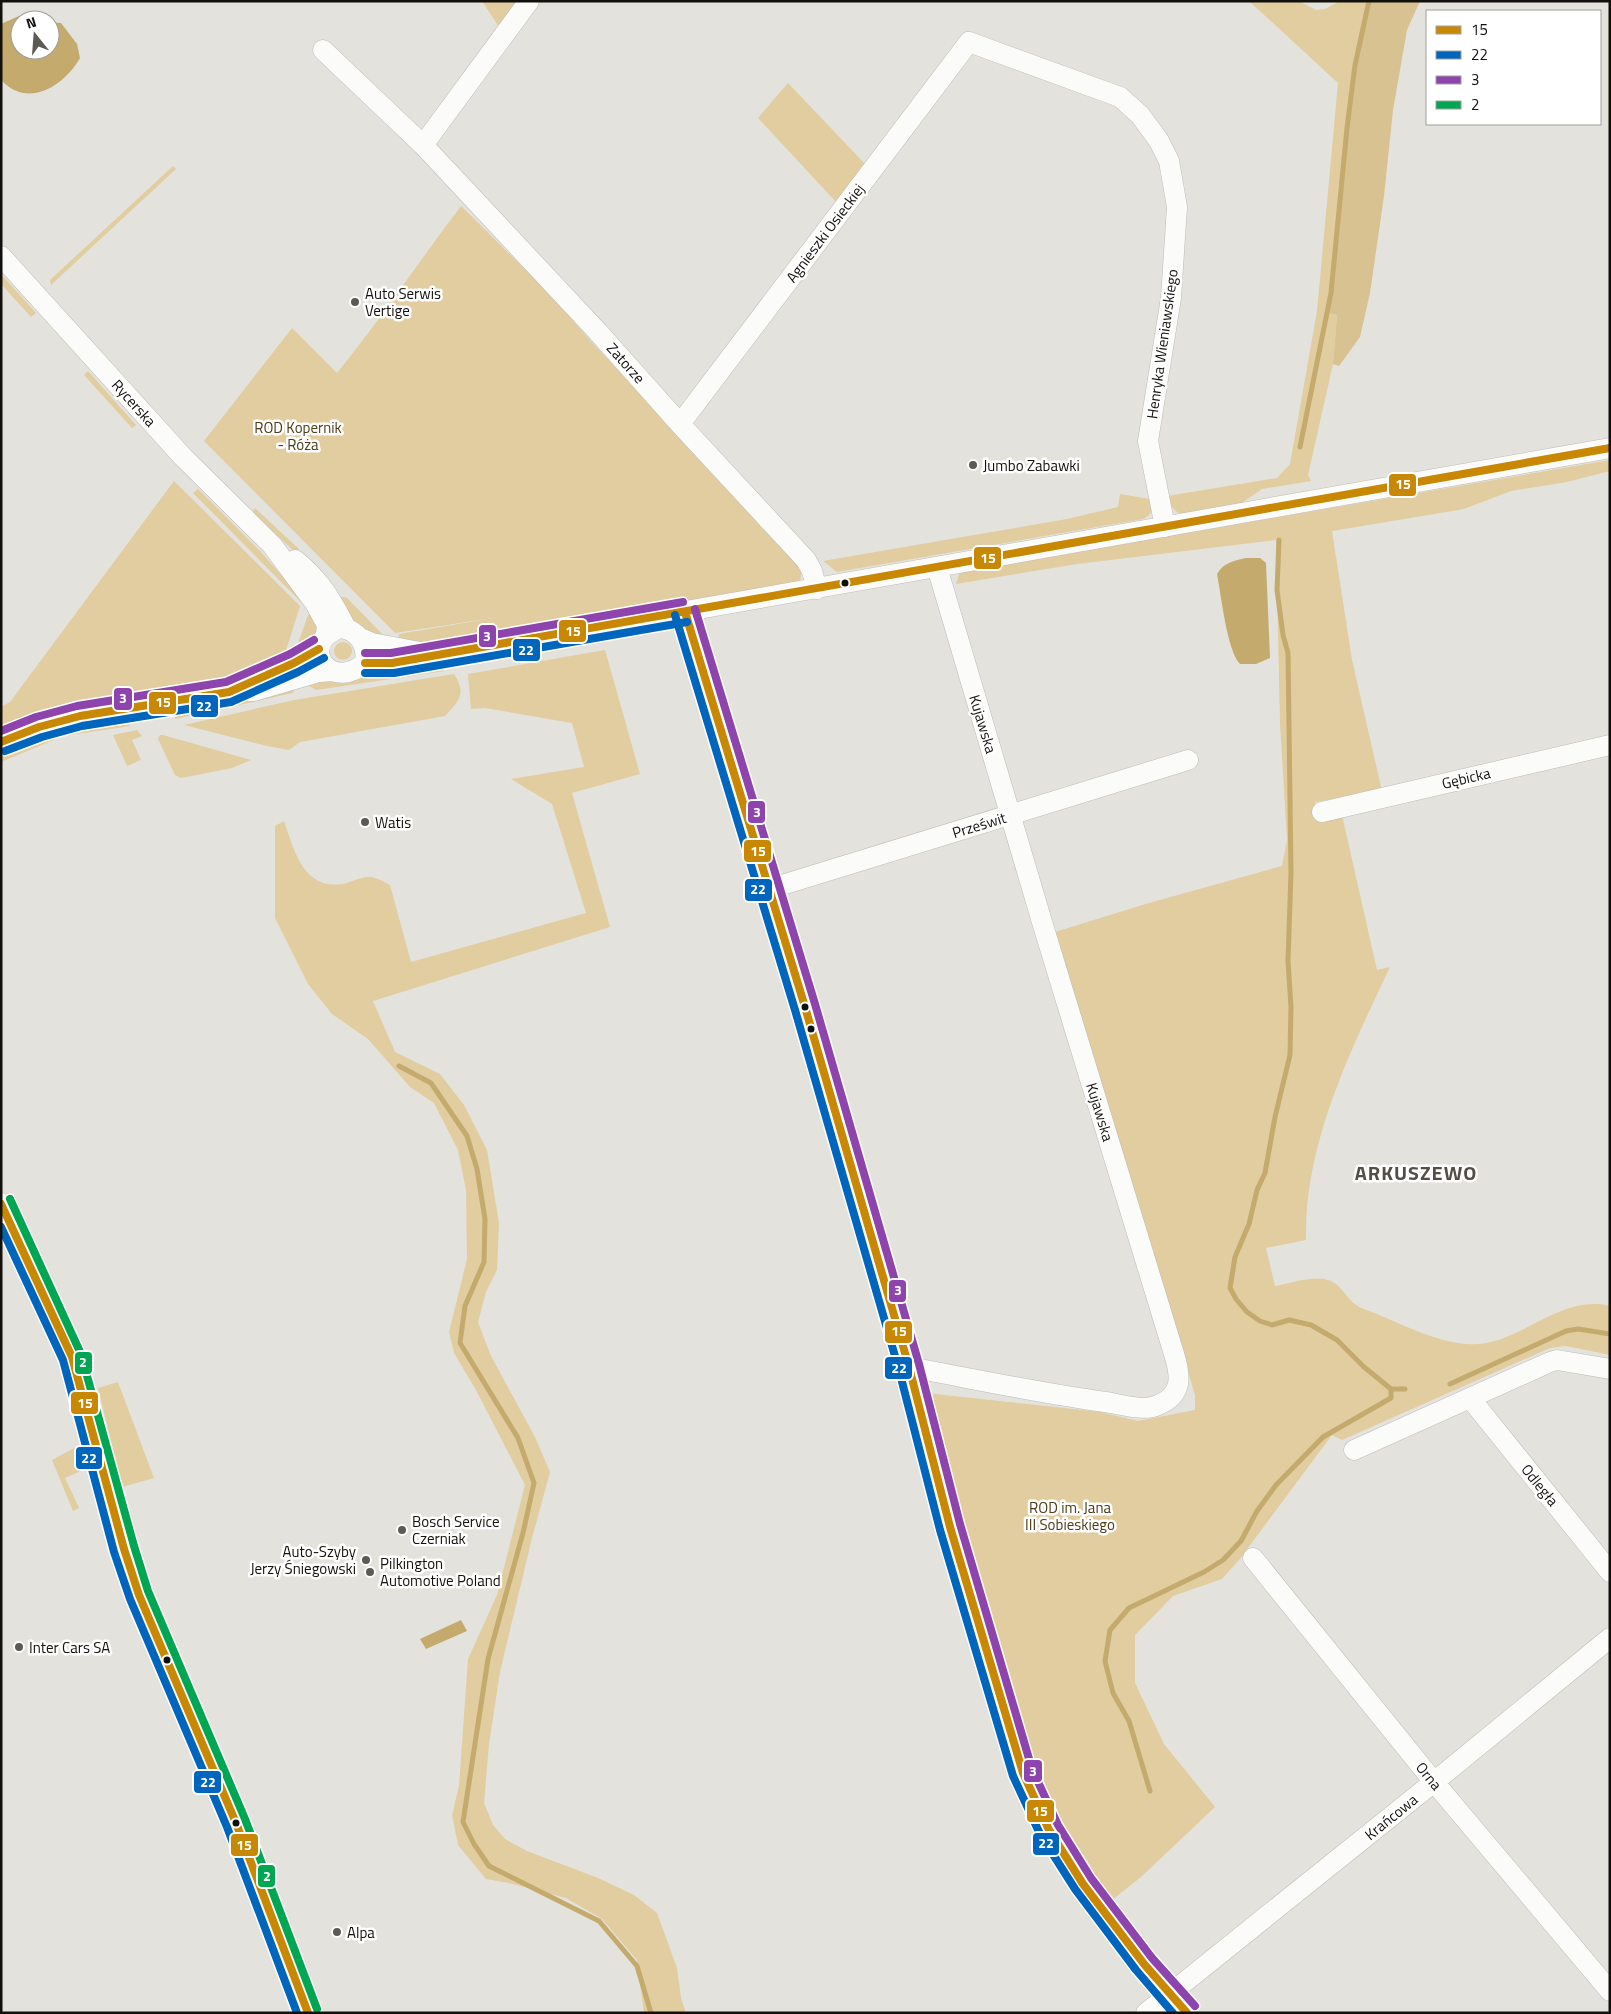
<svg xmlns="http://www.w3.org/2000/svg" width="1611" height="2014" viewBox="0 0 1611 2014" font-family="'Titillium Web',sans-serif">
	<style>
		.green { fill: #e1cda0 }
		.forest { fill: #d8c291 }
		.water { fill: #c4aa6c }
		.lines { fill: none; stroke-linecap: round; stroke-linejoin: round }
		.stream { stroke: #c4aa6c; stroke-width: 5 }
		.minor-casing { stroke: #bebcb8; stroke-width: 21 }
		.minor { stroke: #fbfbfa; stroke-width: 20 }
		.bus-1-casing { stroke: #fff; stroke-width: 11 }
		.bus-2-casing { stroke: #fff; stroke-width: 11 }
		.bus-3-casing { stroke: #fff; stroke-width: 11 }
		.bus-4-casing { stroke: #fff; stroke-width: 11 }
		.bus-1 { stroke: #c98803; stroke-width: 8 }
		.bus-2 { stroke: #0065bd; stroke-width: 8 }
		.bus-3 { stroke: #8e44ad; stroke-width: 8 }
		.bus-4 { stroke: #00a651; stroke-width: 8 }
		.poi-dot { fill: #5c5a55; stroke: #fff; stroke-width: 2 }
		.bus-dot { fill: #12100d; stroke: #fff; stroke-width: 2 }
		.labels { text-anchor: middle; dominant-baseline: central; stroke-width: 5; stroke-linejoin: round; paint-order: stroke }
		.street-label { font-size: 15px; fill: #12100d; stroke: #fff }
		.poi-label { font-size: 15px; fill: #12100d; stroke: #fff; text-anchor: start }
		.park-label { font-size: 15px; fill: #4c3c18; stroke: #fff }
		.district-label { font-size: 20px; font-weight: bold; letter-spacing: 1px; fill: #534f47; stroke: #fff }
		.line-badge { stroke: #fff; stroke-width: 2 }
		.badge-label { font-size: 14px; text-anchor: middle; font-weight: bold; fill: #fff }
	</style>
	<rect width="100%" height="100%" fill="#e4e2dc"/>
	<!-- green -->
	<path class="green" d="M 482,1 L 521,1 L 501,30 Z
		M 1249,1 L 1299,1 L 1316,10 L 1325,9 L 1340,1 L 1369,1 L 1355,65 L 1347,128 L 1331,293 L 1328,313 L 1337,315 L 1333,364 L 1308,475 L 1311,481 L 1262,489 L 1240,504 L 1182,514 C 1172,511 1171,505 1167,496 L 1277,478 L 1290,464 L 1317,311 L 1338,83 Z
		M 788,83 L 866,165 L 836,202 L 758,118 Z
		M 173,166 L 176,169 L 51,285 L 50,280 Z
		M 461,206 L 550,294 L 588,338 L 802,567 L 800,582 L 440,645 L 399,646 L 399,634 L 499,617 L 395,633 L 204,441 L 292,328 L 337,373 C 381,319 419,261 461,206 Z
		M 1,274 L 36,313 L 31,317 L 1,284 Z
		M 88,371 L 136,425 L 132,428 L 84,375 Z
		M 1610,460 L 1610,471 L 1567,482 L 1511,491 L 1464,509 L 1332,531 L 1352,660 L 1382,791 L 1315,802 L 1319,821 L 1342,815 L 1377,970 L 1390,967 C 1350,1052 1304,1144 1306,1240 L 1266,1248 L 1275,1286 C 1291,1283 1316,1274 1331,1281 C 1341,1285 1347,1299 1356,1305 C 1362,1309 1370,1311 1377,1314 C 1403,1325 1437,1342 1466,1344 C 1517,1349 1558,1293 1610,1306 L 1610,1355 L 1566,1346 L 1550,1348 L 1342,1440 L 1332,1435 L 1239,1560 L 1222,1579 L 1173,1596 L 1135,1635 L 1135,1683 L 1164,1744 L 1215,1807 L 1141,1877 L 1107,1904 L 1036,1782 L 1008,1689 L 926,1393 L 1100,1412 L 1138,1421 L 1195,1410 L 1195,1395 L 1055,932 L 1149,903 L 1282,866 L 1287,840 L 1280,723 L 1276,540 L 1077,564 L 956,584 L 960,572 Z
		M 174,481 L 300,606 L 285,654 L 273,657 L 276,670 L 56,711 L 19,723 L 1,731 L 1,707 L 10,702 Z
		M 198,489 L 260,551 L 303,600 L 301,602 L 193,493 Z
		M 1120,494 L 1150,499 C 1152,510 1153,514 1143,519 L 837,572 L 823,561 L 1067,519 L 1118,507 Z
		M 255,508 L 299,549 L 296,553 L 252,512 Z
		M 343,597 L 347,598 L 389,641 C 361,632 352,623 338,598 Z
		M 315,611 L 319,621 L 315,641 L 295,652 L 308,615 Z
		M334 651a9 9 0 1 1 18 0a9 9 0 1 1-18 0Z
		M 605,650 L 640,774 L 572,793 L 610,927 L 373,1001 L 395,1052 L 440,1074 L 464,1105 L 487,1150 L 499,1223 L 497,1270 L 486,1292 L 478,1322 L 490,1354 L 535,1437 L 550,1472 L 531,1542 L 500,1672 L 489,1744 L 484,1803 L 493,1825 L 505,1839 L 527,1851 L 598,1878 L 634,1895 L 657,1913 L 677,1968 L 681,1998 L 686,2013 L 644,2013 L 637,1960 L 602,1919 L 566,1898 L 509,1883 L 486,1879 L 458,1845 L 452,1815 L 459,1786 L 468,1659 L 497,1595 L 525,1485 L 476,1390 L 454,1353 L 449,1332 L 467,1259 L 466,1190 L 458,1150 L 434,1103 L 410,1087 L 368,1039 L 332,1014 L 308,984 L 275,918 L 275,826 L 284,821 C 294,849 302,890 343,884 C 351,882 360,877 369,877 C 375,876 384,882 390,885 L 411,962 L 586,913 L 552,804 L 511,779 L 584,767 L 572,723 L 485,708 L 471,709 L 468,674 Z
		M 432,666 L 445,671 L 316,690 L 309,686 L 307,681 L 370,671 Z
		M 454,674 C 467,694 459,701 445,716 L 300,742 L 289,750 L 267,746 L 184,725 L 294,700 Z
		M 297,685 L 293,693 L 175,719 L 175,709 Z
		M 108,720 L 131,726 L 63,736 L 1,762 L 1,751 L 54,731 Z
		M 137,730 L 142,736 L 132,740 L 141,760 L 127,766 L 113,735 Z
		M 160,735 L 163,735 L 251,760 L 232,768 L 181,778 L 175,775 L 158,739 Z
		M 118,1382 L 154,1478 L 122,1487 L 98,1388 Z
		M 80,1445 L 88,1468 L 65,1478 L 79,1508 L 73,1511 L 52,1460 Z"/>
	<!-- forest -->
	<path class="forest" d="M 1369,1 L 1420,1 L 1407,30 L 1393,110 L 1384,196 L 1370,293 L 1360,337 L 1339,366 L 1333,364 L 1337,315 L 1328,313 L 1331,293 L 1347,128 L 1355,65 Z"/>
	<!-- water -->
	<path class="water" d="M 19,16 L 26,20 L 20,20 L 20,50 L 50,50 L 50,22 L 61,23 L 77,44 L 80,58 C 64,86 28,109 1,80 L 1,24 Z
		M 1246,558 L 1260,558 L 1266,563 L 1270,658 L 1256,664 L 1240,664 C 1227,651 1221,594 1217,574 C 1224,562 1234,561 1246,558 Z
		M 461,1620 L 467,1631 L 426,1649 L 420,1639 Z"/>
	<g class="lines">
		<!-- stream -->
		<path class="stream" d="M 1300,447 L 1331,293 L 1347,128 L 1355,65 L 1369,1
			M 1279,540 L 1277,590 L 1283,635 L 1288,653 L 1291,872 L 1288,961 L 1291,1007 L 1290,1055 L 1275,1117 L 1265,1173 L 1257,1190 L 1249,1224 L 1235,1257 L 1230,1288 L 1236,1299 L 1247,1312 L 1260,1321 L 1272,1325 L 1289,1320 L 1311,1325 L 1337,1340 L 1364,1367 L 1391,1389 L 1405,1389
			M 399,1066 L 431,1083 L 467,1136 L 477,1169 L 485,1219 L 484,1262 L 465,1306 L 460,1343 L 518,1438 L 534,1483 L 523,1533 L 488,1659 L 463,1822 L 474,1844 L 489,1866 L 599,1921 L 637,1966 L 651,2013
			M 1450,1384 L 1566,1331 L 1578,1329 L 1610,1334
			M 1150,1791 L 1129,1721 L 1113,1693 L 1105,1661 L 1110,1630 L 1129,1608 L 1204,1572 L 1223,1560 L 1241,1541 L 1257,1511 L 1276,1485 L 1323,1437 L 1391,1398 L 1391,1389"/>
		<!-- minor casing -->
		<g class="minor-casing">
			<path id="minor" d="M 323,50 L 423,145 L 598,332 L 680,424 L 806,560 L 812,571 L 817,589
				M 423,145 L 529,1
				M 1,256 L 183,457 L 272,545 L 315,603 L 327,625 L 326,635
				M 680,424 L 969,42 L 1120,97 L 1140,115 L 1159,141 L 1169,161 L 1177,207 L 1171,298 L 1148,441 L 1165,527
				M 295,560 C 321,581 331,599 346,628
				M 685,612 L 805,1007 L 909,1367 L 950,1527 L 1023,1773 L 1049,1830 L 1083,1884 L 1144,1964 L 1187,2013
				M 339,628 C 358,629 368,645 365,663 C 334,689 307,657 325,637 C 329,633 334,631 339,628 Z
				M 360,638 L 372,643 L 425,653
				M 365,663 L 392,663 L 1610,448
				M 252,682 L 294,663 L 319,649
				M 1,742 C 73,711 153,704 229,692 L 254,691 L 319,672 L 331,671
				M 1322,812 L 1610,745
				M 769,889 L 1188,760
				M 1,1203 L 72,1357 L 124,1549 L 139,1595 L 236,1823 L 308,2013
				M 909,1367 C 974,1379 1039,1393 1105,1402 C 1120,1404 1144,1412 1158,1405 C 1183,1395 1181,1376 1174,1354 L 1042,922 L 937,567
				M 1470,1398 L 1610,1572
				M 1354,1450 L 1550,1362 L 1557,1360 L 1610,1369
				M 1253,1558 L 1434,1782 L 1610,1991
				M 1146,2013 L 1434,1782 L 1610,1638"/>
		</g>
		<!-- minor -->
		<use href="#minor" class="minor"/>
		<!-- bus-1 casing -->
		<g class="bus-1-casing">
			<path id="bus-1" d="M 685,612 L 805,1007 L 909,1367 L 950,1527 L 1023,1773 L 1049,1830 L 1083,1884 L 1144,1964 L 1187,2013
				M 365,663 L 392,663 L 1610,448
				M 1,742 L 39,727 L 80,716 L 229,692 L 294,663 L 319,649
				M 1,1204 L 72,1357 L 124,1549 L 139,1595 L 236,1823 L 308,2013"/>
		</g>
		<!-- bus-2 casing -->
		<g class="bus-2-casing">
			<path id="bus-2" d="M 675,615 L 795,1010 L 899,1370 L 940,1530 L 1013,1776 L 1040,1834 L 1075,1889 L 1136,1970 L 1173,2013
				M 365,673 L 394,673 L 687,622
				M 5,751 L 42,737 L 82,726 L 231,702 L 298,672 L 324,658
				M 1,1227 L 63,1360 L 114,1552 L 130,1599 L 227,1827 L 297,2013"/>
		</g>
		<!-- bus-3 casing -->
		<g class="bus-3-casing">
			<path id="bus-3" d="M 695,609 L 815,1004 L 919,1364 L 960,1524 L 1032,1769 L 1058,1825 L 1091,1878 L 1152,1958 L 1195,2006
				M 365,653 L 391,653 L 683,602
				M 1,731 L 36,717 L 77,706 L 226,682 L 290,654 L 314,640"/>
		</g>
		<!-- bus-4 casing -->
		<g class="bus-4-casing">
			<path id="bus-4" d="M 10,1199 L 81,1354 L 134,1546 L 148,1591 L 245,1819 L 317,2009"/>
		</g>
		<!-- bus-1 -->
		<use href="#bus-1" class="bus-1"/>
		<!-- bus-2 -->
		<use href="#bus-2" class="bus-2"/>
		<!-- bus-3 -->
		<use href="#bus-3" class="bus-3"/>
		<!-- bus-4 -->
		<use href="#bus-4" class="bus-4"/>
	</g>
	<!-- markers -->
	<g class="poi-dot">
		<circle cx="355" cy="302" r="5"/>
		<circle cx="973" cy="465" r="5"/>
		<circle cx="365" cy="822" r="5"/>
		<circle cx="402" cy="1530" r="5"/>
		<circle cx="366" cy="1560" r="5"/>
		<circle cx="370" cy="1572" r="5"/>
		<circle cx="19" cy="1647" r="5"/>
		<circle cx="337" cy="1932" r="5"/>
	</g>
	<g class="bus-dot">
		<circle cx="845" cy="583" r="4.5"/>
		<circle cx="805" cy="1007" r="4.5"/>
		<circle cx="811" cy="1029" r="4.5"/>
		<circle cx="167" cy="1660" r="4.5"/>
		<circle cx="236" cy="1823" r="4.5"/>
	</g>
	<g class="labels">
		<!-- street labels -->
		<g class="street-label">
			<text transform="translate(825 233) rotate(-53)">Agnieszki Osieckiej</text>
			<text transform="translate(1162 344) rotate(-82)">Henryka Wieniawskiego</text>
			<text transform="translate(626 363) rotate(48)">Zatorze</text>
			<text transform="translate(134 403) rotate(48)">Rycerska</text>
			<text transform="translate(983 724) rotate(73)">Kujawska</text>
			<text transform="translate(1466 778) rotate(-13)">Gębicka</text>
			<text transform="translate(979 825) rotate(-17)">Prześwit</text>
			<text transform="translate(1100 1112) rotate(73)">Kujawska</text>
			<text transform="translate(1540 1485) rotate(51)">Odległa</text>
			<text transform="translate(1429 1776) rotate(51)">Orna</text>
			<text transform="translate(1391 1817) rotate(-39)">Krańcowa</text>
		</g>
		<!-- poi labels -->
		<g class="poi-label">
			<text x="365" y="293">Auto Serwis<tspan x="365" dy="17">Vertige</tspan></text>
			<text x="983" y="465">Jumbo Zabawki</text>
			<text x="375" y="822">Watis</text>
			<text x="412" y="1521">Bosch Service<tspan x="412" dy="17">Czerniak</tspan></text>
			<text x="356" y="1551" text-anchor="end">Auto-Szyby<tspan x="356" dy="17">Jerzy Śniegowski</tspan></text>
			<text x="380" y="1563">Pilkington<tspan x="380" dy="17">Automotive Poland</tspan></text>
			<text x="29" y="1647">Inter Cars SA</text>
			<text x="347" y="1932">Alpa</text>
		</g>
		<!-- park labels -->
		<g class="park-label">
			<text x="298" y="427">ROD Kopernik<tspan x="298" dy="17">- Róża</tspan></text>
			<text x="1070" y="1507">ROD im. Jana<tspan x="1070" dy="17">III Sobieskiego</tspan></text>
		</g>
		<!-- district labels -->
		<g class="district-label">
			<text x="1416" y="1172">ARKUSZEWO</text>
		</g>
	</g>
	<g class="line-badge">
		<rect x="1388" y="473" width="29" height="24" rx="5" fill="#c98803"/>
		<rect x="973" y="546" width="29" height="24" rx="5" fill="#c98803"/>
		<rect x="558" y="619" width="29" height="24" rx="5" fill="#c98803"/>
		<rect x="478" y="624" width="19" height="24" rx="5" fill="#8e44ad"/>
		<rect x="512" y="638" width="29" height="24" rx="5" fill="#0065bd"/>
		<rect x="113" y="687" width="20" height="24" rx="5" fill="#8e44ad"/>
		<rect x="148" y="691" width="29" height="24" rx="5" fill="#c98803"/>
		<rect x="190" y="694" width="29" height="24" rx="5" fill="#0065bd"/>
		<rect x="747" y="800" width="19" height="24" rx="5" fill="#8e44ad"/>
		<rect x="743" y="839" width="29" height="24" rx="5" fill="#c98803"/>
		<rect x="744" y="878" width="29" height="24" rx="5" fill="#0065bd"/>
		<rect x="888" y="1279" width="19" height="24" rx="5" fill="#8e44ad"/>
		<rect x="884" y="1320" width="29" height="24" rx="5" fill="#c98803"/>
		<rect x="74" y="1351" width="19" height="24" rx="5" fill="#00a651"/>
		<rect x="884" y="1356" width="29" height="24" rx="5" fill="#0065bd"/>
		<rect x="70" y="1391" width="29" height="24" rx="5" fill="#c98803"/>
		<rect x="75" y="1446" width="28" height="24" rx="5" fill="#0065bd"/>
		<rect x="1023" y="1759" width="20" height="24" rx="5" fill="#8e44ad"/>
		<rect x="193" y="1770" width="29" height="24" rx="5" fill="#0065bd"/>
		<rect x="1026" y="1799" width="29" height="24" rx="5" fill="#c98803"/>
		<rect x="1032" y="1832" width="28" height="24" rx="5" fill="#0065bd"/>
		<rect x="230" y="1833" width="29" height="24" rx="5" fill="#c98803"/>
		<rect x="257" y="1864" width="19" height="24" rx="5" fill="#00a651"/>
	</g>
	<g class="badge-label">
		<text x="1403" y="489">15</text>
		<text x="988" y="563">15</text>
		<text x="573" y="636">15</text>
		<text x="487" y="641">3</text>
		<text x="526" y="655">22</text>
		<text x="123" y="703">3</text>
		<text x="163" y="707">15</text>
		<text x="204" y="711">22</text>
		<text x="757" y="817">3</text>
		<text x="758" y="856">15</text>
		<text x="758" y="894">22</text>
		<text x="898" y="1295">3</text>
		<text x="899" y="1336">15</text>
		<text x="83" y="1367">2</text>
		<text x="899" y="1373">22</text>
		<text x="85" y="1408">15</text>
		<text x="89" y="1463">22</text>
		<text x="1033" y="1776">3</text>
		<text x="208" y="1787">22</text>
		<text x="1040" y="1816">15</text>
		<text x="1046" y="1848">22</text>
		<text x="244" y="1850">15</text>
		<text x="267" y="1881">2</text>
	</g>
	<!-- border -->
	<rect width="1611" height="2014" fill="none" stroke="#12100d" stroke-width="5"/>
	<!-- legend -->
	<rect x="1426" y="10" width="175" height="115" fill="#ffffff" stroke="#a09f9e"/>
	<rect x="1436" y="26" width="25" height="8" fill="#c98803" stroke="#a09f9e"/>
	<text x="1471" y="35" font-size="15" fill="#12100d">15</text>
	<rect x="1436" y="51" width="25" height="8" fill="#0065bd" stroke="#a09f9e"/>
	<text x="1471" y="60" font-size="15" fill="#12100d">22</text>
	<rect x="1436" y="76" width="25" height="8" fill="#8e44ad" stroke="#a09f9e"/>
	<text x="1471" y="85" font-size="15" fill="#12100d">3</text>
	<rect x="1436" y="101" width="25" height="8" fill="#00a651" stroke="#a09f9e"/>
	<text x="1471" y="110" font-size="15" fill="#12100d">2</text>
	<!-- north arrow -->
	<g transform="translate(35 35) rotate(343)"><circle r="24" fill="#ffffff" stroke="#a09f9e"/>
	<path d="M0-4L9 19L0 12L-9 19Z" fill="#5c5a55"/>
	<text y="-8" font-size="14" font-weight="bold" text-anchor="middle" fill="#12100d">N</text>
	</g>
</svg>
